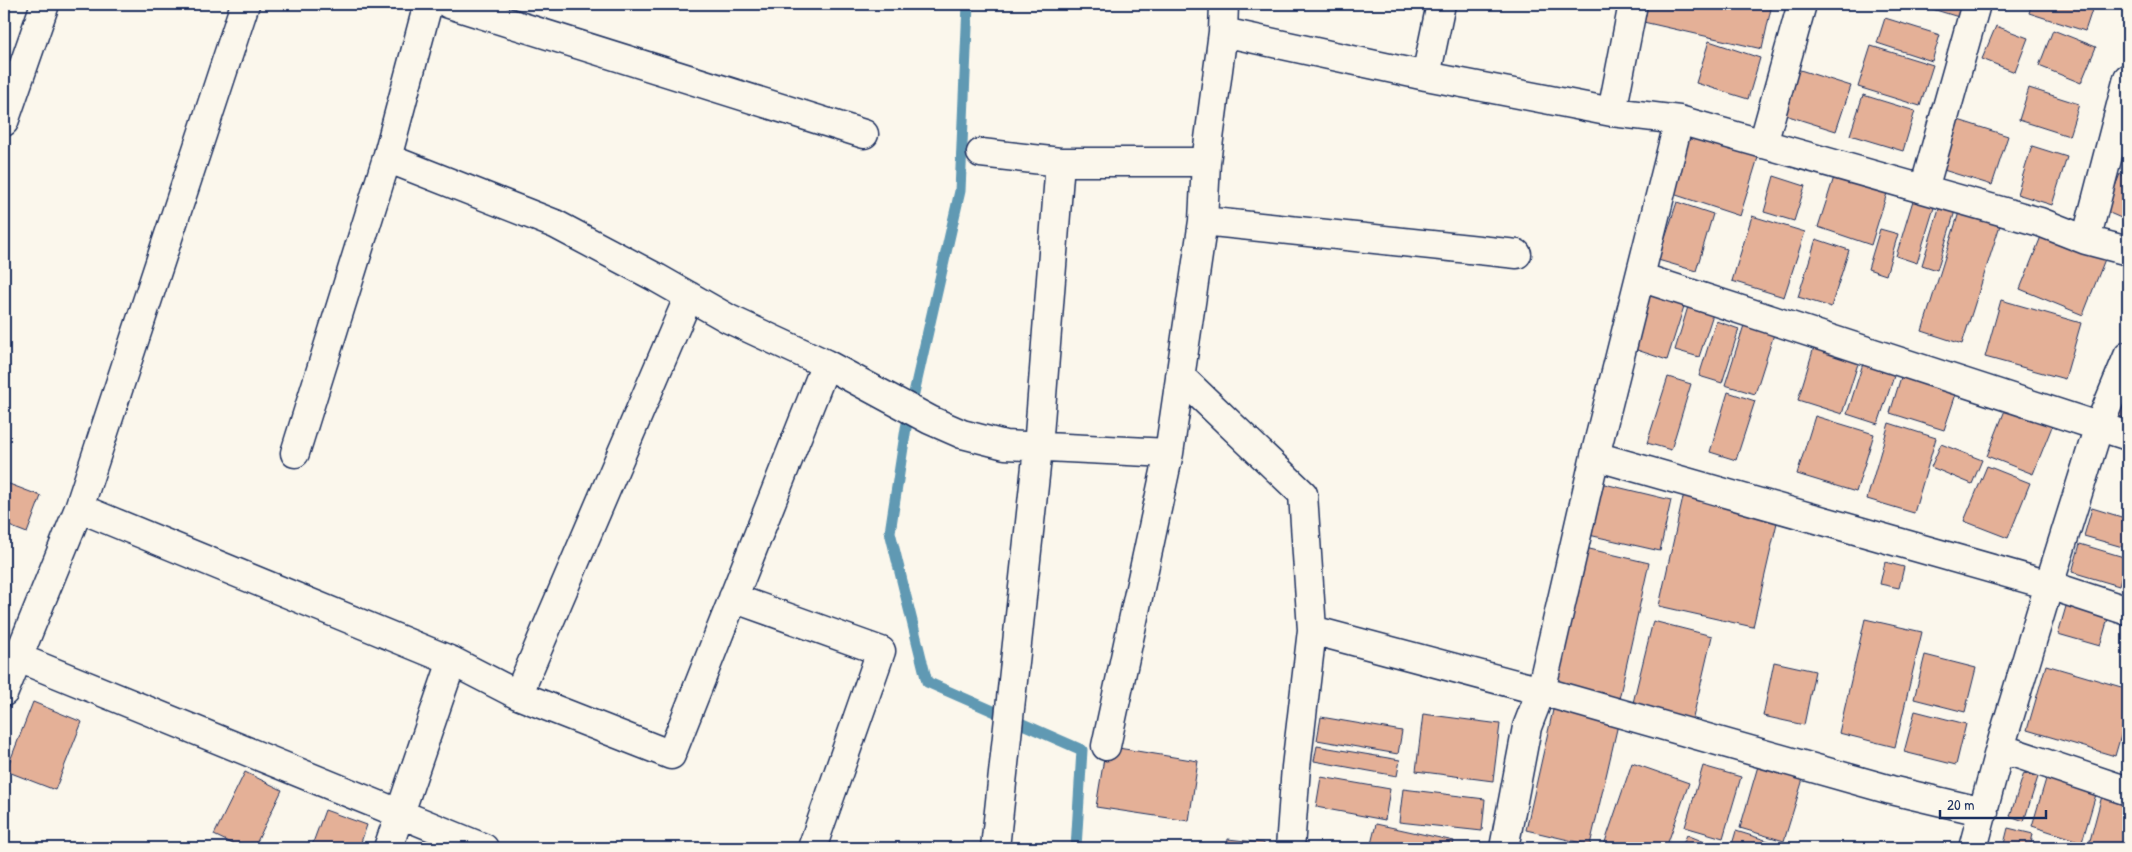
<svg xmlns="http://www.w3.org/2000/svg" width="2132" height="852" viewBox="0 0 2132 852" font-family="'Patrick Hand',sans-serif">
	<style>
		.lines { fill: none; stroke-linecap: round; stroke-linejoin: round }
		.stream { stroke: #6199b3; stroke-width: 11 }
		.building { fill: #e4b097; stroke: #1b2f5e }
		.minor-casing { stroke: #1b2f5e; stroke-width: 31 }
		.minor { stroke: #fbf7ec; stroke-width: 28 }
	</style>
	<rect width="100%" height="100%" fill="#fbf7ec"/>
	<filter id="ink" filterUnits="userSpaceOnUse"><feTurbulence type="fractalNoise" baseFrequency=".02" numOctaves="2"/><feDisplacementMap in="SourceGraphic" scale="10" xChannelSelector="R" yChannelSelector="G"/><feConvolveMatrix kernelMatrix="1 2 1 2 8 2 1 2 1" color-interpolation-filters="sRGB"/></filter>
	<g filter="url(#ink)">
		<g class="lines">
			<!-- stream -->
			<path class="stream" d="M 968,4 L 960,191 L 906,428 L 890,532 L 927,682 L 1082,750 L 1076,848"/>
		</g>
		<!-- building -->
		<path class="building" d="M 1643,4 L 1772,4 L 1762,49 L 1639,21 Z
			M 1916,4 L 1966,4 L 1962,18 Z
			M 2032,4 L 2094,4 L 2085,31 L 2029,13 Z
			M 1885,18 L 1940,35 L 1932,61 L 1877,43 Z
			M 1996,26 L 2028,38 L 2015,72 L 1982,59 Z
			M 2053,30 L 2096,47 L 2081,83 L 2039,66 Z
			M 1709,41 L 1760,58 L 1748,99 L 1696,83 Z
			M 1871,46 L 1933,65 L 1920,106 L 1858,87 Z
			M 1797,69 L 1851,86 L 1836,131 L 1782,114 Z
			M 2029,88 L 2079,104 L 2069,136 L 2019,120 Z
			M 1863,95 L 1915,111 L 1903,151 L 1850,135 Z
			M 1952,118 L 2008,136 L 1992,185 L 1937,168 Z
			M 1684,127 L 1760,151 L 1740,216 L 1664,191 Z
			M 2032,146 L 2067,157 L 2052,205 L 2017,194 Z
			M 1835,174 L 1888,190 L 1871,245 L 1818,227 Z
			M 2120,174 L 2128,178 L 2128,221 L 2105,211 Z
			M 1774,176 L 1805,186 L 1794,221 L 1764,212 Z
			M 1915,194 L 1936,201 L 1917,263 L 1896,256 Z
			M 1677,202 L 1713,214 L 1696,271 L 1658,260 Z
			M 1940,206 L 1955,211 L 1937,270 L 1922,265 Z
			M 1960,209 L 2001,222 L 1962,344 L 1922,331 Z
			M 1752,216 L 1805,232 L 1784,297 L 1732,281 Z
			M 1880,229 L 1898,234 L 1886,275 L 1868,269 Z
			M 2044,229 L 2107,254 L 2083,315 L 2020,289 Z
			M 1816,239 L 1849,250 L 1831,307 L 1798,297 Z
			M 1643,287 L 1686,300 L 1667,360 L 1625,346 Z
			M 1690,300 L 1715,308 L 1699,357 L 1675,350 Z
			M 2001,300 L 2081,323 L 2065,379 L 1985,357 Z
			M 1716,321 L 1739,329 L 1722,383 L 1699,376 Z
			M 1745,322 L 1775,331 L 1755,394 L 1725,385 Z
			M 1817,337 L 1862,351 L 1842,414 L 1798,400 Z
			M 1866,354 L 1898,364 L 1878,424 L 1847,414 Z
			M 1904,367 L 1959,385 L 1944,430 L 1890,413 Z
			M 1668,377 L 1691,384 L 1671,450 L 1647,443 Z
			M 2128,383 L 2128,420 L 2115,414 Z
			M 1728,392 L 1755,401 L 1736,460 L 1710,452 Z
			M 2009,400 L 2055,419 L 2033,474 L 1987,456 Z
			M 1815,416 L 1874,434 L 1856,492 L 1797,474 Z
			M 1889,423 L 1936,438 L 1914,513 L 1867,499 Z
			M 1941,444 L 1982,460 L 1972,484 L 1931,467 Z
			M 1987,466 L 2030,483 L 2008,538 L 1964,521 Z
			M 1592,481 L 1671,500 L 1660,551 L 1580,533 Z
			M 4,482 L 41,496 L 27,533 L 4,524 Z
			M 1684,493 L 1779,514 L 1753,627 L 1659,606 Z
			M 2092,508 L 2128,519 L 2128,541 L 2126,548 L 2084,536 Z
			M 2080,544 L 2127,558 L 2119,586 L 2072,572 Z
			M 1581,547 L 1649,563 L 1619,699 L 1551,683 Z
			M 1885,562 L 1904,567 L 1899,588 L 1880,584 Z
			M 2067,603 L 2109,615 L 2100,646 L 2058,634 Z
			M 1865,619 L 1922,632 L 1895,747 L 1839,733 Z
			M 1653,621 L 1712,636 L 1692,722 L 1632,707 Z
			M 1925,655 L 1976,668 L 1965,712 L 1914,699 Z
			M 1774,662 L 1815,671 L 1804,725 L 1763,716 Z
			M 2046,665 L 2128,689 L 2128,711 L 2115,756 L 2027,730 Z
			M 1555,701 L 1620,716 L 1590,845 L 1526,830 Z
			M 33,702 L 82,722 L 55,790 L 6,771 Z
			M 1915,711 L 1966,724 L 1956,765 L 1904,752 Z
			M 1423,714 L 1500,724 L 1493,781 L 1416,771 Z
			M 1321,717 L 1402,731 L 1398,754 L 1317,740 Z
			M 2128,738 L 2128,755 L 2124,754 Z
			M 1106,746 L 1198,761 L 1189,821 L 1096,807 Z
			M 1317,746 L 1400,760 L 1397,776 L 1314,761 Z
			M 1632,763 L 1689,783 L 1666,848 L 1603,848 Z
			M 1703,766 L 1741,777 L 1723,838 L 1685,827 Z
			M 1758,766 L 1803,779 L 1784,841 L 1740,828 Z
			M 2049,769 L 2099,784 L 2082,842 L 2032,826 Z
			M 245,772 L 282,790 L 254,848 L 241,848 L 214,835 Z
			M 2024,773 L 2038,777 L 2024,821 L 2010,816 Z
			M 1321,777 L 1390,789 L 1385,820 L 1316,807 Z
			M 1403,789 L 1485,799 L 1482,831 L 1399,822 Z
			M 2103,792 L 2128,798 L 2128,848 L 2088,848 Z
			M 325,810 L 367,825 L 359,848 L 311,848 Z
			M 1376,824 L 1454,841 L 1452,848 L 1370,848 Z
			M 2008,828 L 2033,834 L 2030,848 L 2003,848 Z
			M 1736,831 L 1785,846 L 1785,848 L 1731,848 Z
			M 1687,835 L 1717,847 L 1681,848 Z
			M 1228,839 L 1264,843 L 1264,848 L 1227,848 Z"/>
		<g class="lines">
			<!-- minor casing -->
			<g class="minor-casing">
				<path id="minor" d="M 449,4 L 864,134
					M 1223,32 L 1426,76 L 1612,112 L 1679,120 L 2040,222 L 2086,240 L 2128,251
					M 1426,76 L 1441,4
					M 1612,112 L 1633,4
					M 4,122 L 45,4
					M 1763,144 L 1802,4
					M 981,153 L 1060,162 L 1038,448 L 995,848
					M 387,158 L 555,224 L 657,278 L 729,319 L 826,364 L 930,420 L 962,434 L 1005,445 L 1169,453
					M 1060,162 L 1206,162
					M 1924,189 L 1976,4
					M 1203,221 L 1517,254
					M 2086,240 L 2128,78
					M 1640,277 L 2128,436
					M 1180,376 L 1303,494 L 1312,630
					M 295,453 L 387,158 L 428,4
					M 1595,456 L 2049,585 L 2128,611
					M 79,508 L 452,661
					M 733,598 L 881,651 L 812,848
					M 4,652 L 484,848
					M 4,692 L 79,508 L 245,4
					M 518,695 L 689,296
					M 1106,746 L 1169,453 L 1203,221 L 1206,162 L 1223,32 L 1224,4
					M 2000,748 L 2128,791
					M 388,848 L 452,661 L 518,695 L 671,755 L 826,364
					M 1290,848 L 1296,767 L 1312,630 L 1541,691 L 1891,790 L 1984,812
					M 1504,848 L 1527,727 L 1541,691 L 1595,456 L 1679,120
					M 1973,848 L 2000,748 L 2049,585 L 2099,426 L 2128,356"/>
			</g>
			<!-- minor -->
			<use href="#minor" class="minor"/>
		</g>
	</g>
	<!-- margin -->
	<rect width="2132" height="852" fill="none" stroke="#fbf7ec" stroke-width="20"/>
	<rect x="10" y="10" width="2112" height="832" fill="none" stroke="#1b2f5e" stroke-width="2" filter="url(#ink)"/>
	<!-- scale -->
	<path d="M1940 810v8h106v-8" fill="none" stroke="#1b2f5e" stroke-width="2.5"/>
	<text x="1947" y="810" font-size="15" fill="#1b2f5e" stroke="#fbf7ec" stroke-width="4" paint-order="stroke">20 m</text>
</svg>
